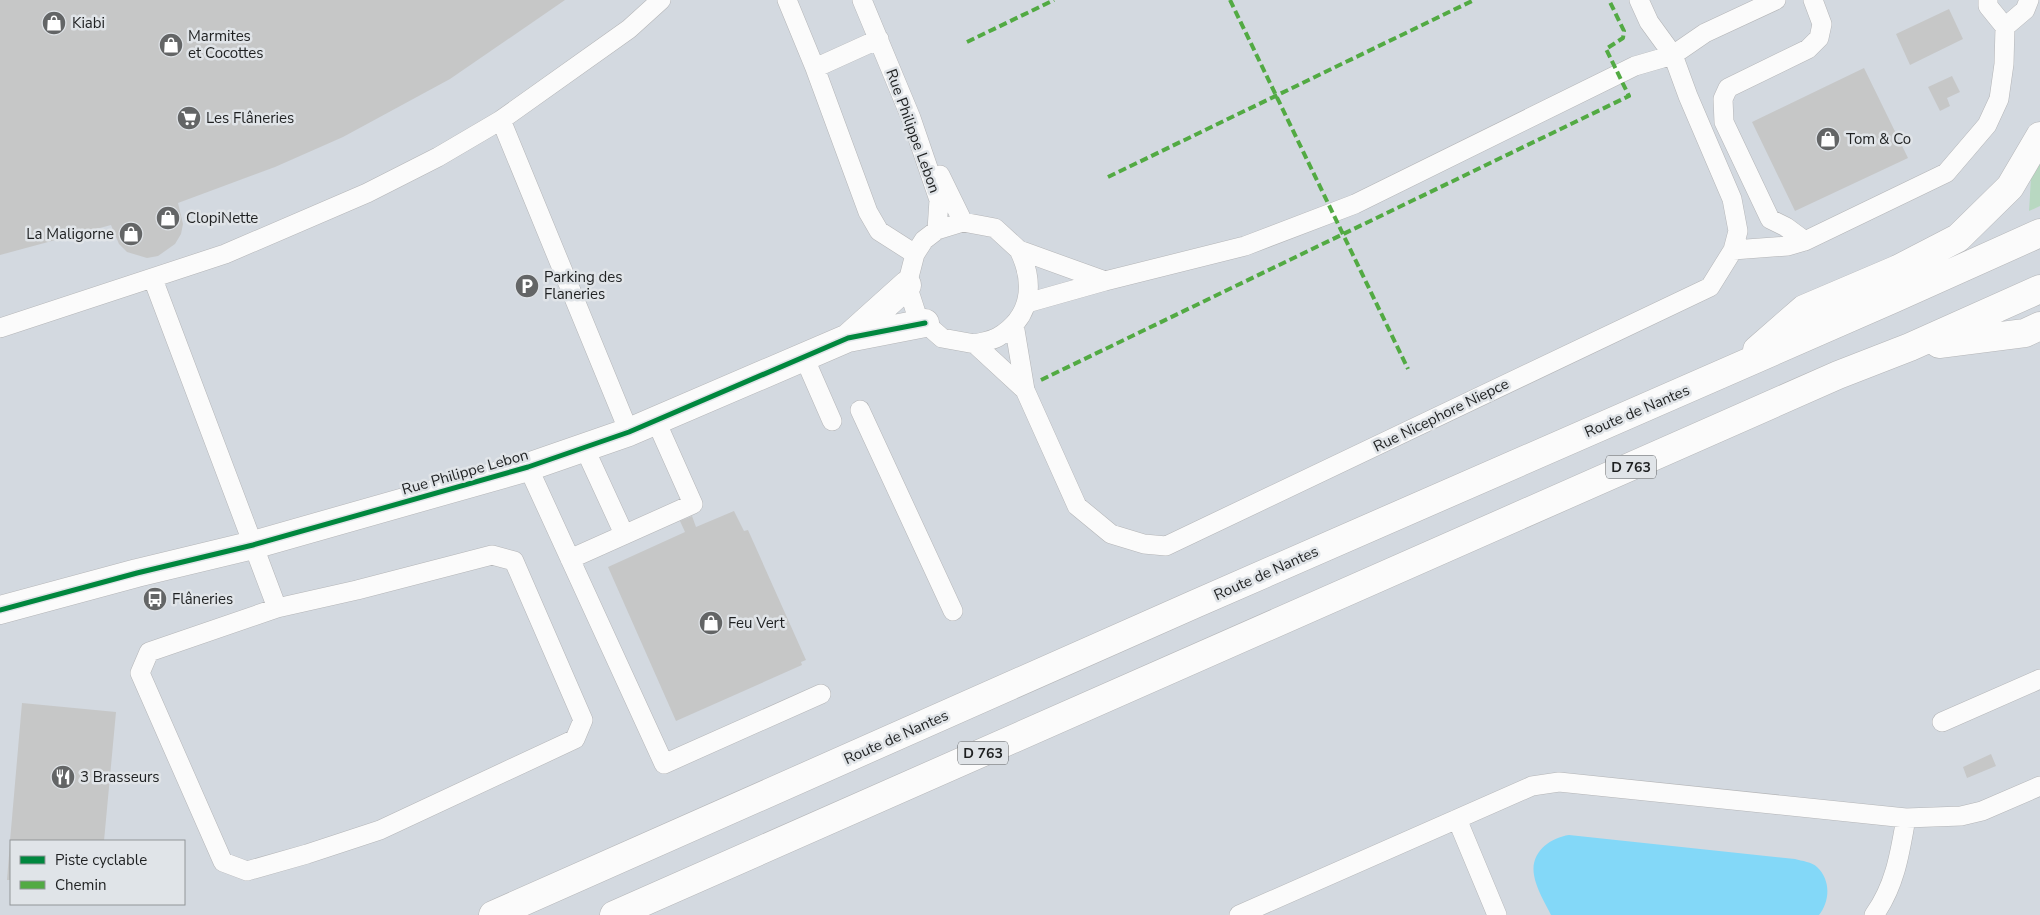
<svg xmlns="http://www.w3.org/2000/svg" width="2040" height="915" viewBox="0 0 2040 915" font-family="'Nunito Sans',sans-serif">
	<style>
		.built { fill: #d3d9e0; fill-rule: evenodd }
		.green { fill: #b8d8c1 }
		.water { fill: #83d8f8 }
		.building { fill: #c6c7c7 }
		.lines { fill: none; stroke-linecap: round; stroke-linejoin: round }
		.service-casing { stroke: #b4b5b7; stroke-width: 20 }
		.minor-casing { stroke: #b4b5b7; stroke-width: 29 }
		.trunk-casing { stroke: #b4b5b7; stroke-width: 29 }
		.service { stroke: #fbfbfb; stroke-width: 19 }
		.minor { stroke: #fbfbfb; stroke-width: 28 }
		.trunk { stroke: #fbfbfb; stroke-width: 28 }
		.quiet { stroke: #52aa43; stroke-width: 4; stroke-dasharray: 8 4; stroke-linecap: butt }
		.cycleway-casing { stroke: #e0e4e8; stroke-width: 8 }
		.cycleway { stroke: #00873e; stroke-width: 5 }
		.labels { text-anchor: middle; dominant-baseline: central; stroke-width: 5; stroke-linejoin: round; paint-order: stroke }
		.shield { fill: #e0e4e8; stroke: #585b5d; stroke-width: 1 }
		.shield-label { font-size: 14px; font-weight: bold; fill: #1e2021 }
		.poi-label { font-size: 15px; fill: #1e2021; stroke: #e0e4e8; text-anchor: start }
		.street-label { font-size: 15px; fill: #1e2021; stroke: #e0e4e8 }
	</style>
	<rect width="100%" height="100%" fill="#e2e4e6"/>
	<!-- built -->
	<path class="built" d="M 0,0 L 2040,0 L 2040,915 L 0,915 ZM 11,841 L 184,841 L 184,904 L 11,904 Z"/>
	<!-- green -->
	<path class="green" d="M 2040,164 L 2040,206 L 2029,211 L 2031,178 Z"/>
	<!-- water -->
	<path class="water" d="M 1569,835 L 1795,859 C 1802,861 1812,862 1817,867 C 1831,880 1830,901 1819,915 L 1551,915 C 1545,903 1536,888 1534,875 C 1530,852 1550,838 1569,835 Z"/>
	<!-- building -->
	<path class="building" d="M 0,0 L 565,0 L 450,79 L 343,137 L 275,167 L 178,203 L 183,224 L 181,234 L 175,244 L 158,256 L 147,258 L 127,252 L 119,244 L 111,225 L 0,255 Z
		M 1949,9 L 1963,39 L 1910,65 L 1896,34 Z
		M 1864,68 L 1908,158 L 1795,211 L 1752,122 Z
		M 1952,76 L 1960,92 L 1947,98 L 1950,106 L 1940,111 L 1928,87 Z
		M 734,511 L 744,531 L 748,530 L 806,660 L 801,662 L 802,665 L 676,721 L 608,567 L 685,532 L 680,521 L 692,516 L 696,527 Z
		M 22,703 L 116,712 L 104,841 L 10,841 Z
		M 1991,754 L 1996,766 L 1967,778 L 1963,767 Z
		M 10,843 L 11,843 L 11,880 L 7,880 Z"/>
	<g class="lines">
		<!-- service casing -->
		<g class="service-casing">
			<path id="service" d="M 787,0 L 815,68 L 868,212 L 879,231 L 915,254
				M 862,0 L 911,118 L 939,200 L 937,230
				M 1988,0 L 1988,6 L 2005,27
				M 815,68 L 879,39
				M 501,120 L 629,432
				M 940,175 L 963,222
				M 1805,241 L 1786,227 L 1770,219 L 1724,122 L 1723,99 L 1728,88 L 1808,49 L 1819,38 L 1822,24 L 1813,0
				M 1733,250 L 1788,246 L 1805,241 L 1946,173 L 1987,125 L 1999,99 L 2004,64 L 2005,27 L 2025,10 L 2029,0
				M 153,279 L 277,608 L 149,652 L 140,673 L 223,862 L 247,871 L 307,854 L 380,830 L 575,739 L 583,720 L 514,561 L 492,555 L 357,590 L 277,608
				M 1105,281 L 1019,250 L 995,228 L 963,222 L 937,230 L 924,240 L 915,254 L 907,285 L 917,316 L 942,338 L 975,344 L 1025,390 L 1077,506 L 1111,534 L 1144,544 L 1166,546 L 1710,287 L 1733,250 L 1738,231 L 1732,199 L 1688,96 L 1673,55 L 1649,22 L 1639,0
				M 1027,303 L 1105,281 L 1245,246 L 1355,204 L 1635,66 L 1673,55 L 1705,33 L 1776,0
				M 1014,324 L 1025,390
				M 0,328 L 225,254 L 367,193 L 438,157 L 501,120 L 629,29 L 661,0
				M 975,344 C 982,342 991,341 998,337 C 1032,317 1035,283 1019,250
				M 804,357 L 832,421
				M 860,410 L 953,611
				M 584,447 L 624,534
				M 528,467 L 664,764 L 821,694
				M 570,559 L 693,504 L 656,421
				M 1942,722 L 2040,679
				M 1457,819 L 1497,915
				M 1239,915 L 1532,786 L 1559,782 L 1906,818 L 1961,816 L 1982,811 L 2040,786
				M 1874,915 C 1895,886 1900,853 1906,818"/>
		</g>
		<!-- minor casing -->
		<g class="minor-casing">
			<path id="minor" d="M 848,338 L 907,285
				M 0,610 L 137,573 L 253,545 L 528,467 L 629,432 L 848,338 L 925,323"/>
		</g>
		<!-- trunk casing -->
		<g class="trunk-casing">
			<path id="trunk" d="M 1939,344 L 2025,333 L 2040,326
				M 1757,350 L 1804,309 L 1898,269 L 1958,238 L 2010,187 L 2040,136
				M 493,915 L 1195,604 L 1893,299 L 2040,233
				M 614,915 L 1838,375 L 1910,347 L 2040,289"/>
		</g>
		<!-- service -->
		<use href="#service" class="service"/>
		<!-- minor -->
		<use href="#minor" class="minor"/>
		<!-- trunk -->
		<use href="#trunk" class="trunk"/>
		<!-- quiet -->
		<path class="quiet" d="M 1230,0 L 1408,369
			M 967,42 L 1054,0
			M 1108,177 L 1474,0
			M 1041,380 L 1629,96 L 1606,49 L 1623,38 L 1624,31 L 1609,0"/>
		<!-- cycleway casing -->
		<g class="cycleway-casing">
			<path id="cycleway" d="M 0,610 L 137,573 L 253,545 L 528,467 L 629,432 L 848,338 L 925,323"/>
		</g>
		<!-- cycleway -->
		<use href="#cycleway" class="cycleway"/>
	</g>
	<!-- icons -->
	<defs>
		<g id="shop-disc" transform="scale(1.25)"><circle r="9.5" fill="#636566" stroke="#e0e4e8"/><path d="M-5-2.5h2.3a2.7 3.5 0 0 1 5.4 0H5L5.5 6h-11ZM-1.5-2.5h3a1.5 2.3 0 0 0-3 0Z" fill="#fff"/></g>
		<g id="supermarket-disc" transform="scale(1.25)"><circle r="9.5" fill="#636566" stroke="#e0e4e8"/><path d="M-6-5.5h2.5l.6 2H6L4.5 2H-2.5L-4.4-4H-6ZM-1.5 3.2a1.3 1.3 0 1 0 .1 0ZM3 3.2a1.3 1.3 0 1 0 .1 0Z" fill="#fff"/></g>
		<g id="parking-disc" transform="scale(1.25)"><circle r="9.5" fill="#636566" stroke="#e0e4e8"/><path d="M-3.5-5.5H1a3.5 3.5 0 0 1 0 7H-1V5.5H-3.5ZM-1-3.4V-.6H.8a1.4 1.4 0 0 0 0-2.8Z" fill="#fff"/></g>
		<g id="bus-disc" transform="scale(1.25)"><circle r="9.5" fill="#636566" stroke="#e0e4e8"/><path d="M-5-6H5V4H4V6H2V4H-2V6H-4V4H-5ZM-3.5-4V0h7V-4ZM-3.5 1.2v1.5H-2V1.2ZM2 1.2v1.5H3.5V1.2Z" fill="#fff"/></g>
		<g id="restaurant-disc" transform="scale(1.25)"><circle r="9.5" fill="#636566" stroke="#e0e4e8"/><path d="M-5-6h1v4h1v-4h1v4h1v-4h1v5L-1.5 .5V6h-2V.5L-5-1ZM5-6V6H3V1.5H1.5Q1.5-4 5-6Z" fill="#fff"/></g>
	</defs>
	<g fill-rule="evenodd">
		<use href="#shop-disc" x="54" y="23"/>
		<use href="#shop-disc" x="171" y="45"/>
		<use href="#supermarket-disc" x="189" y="118"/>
		<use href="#shop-disc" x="1828" y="139"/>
		<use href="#shop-disc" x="168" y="218"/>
		<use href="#shop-disc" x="131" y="234"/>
		<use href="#parking-disc" x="527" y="286"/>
		<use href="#bus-disc" x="155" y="599"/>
		<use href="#shop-disc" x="711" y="623"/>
		<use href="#restaurant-disc" x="63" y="777"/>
	</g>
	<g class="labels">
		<!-- shield labels -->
		<g class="shield">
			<rect x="1606" y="455.5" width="50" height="23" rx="4"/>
			<rect x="958" y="741.5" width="50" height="23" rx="4"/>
		</g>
		<g class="shield-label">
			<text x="1631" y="467">D 763</text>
			<text x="983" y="753">D 763</text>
		</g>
		<!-- poi labels -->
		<g class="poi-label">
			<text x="72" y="23">Kiabi</text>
			<text x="188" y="36">Marmites<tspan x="188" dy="17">et Cocottes</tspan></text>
			<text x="206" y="118">Les Flâneries</text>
			<text x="1846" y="139">Tom &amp; Co</text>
			<text x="186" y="218">ClopiNette</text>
			<text x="114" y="234" text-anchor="end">La Maligorne</text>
			<text x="544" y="277">Parking des<tspan x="544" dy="17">Flaneries</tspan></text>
			<text x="172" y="599">Flâneries</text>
			<text x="728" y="623">Feu Vert</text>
			<text x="80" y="777">3 Brasseurs</text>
		</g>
		<!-- street labels -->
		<g class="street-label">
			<text transform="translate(913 131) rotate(70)">Rue Philippe Lebon</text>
			<text transform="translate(1637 411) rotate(-23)">Route de Nantes</text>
			<text transform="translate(1441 415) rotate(-26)">Rue Nicephore Niepce</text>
			<text transform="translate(465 472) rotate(-16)">Rue Philippe Lebon</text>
			<text transform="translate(1266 573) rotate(-24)">Route de Nantes</text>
			<text transform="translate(896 737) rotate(-24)">Route de Nantes</text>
		</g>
	</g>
	<!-- legend -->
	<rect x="10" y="840" width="175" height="65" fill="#e0e4e8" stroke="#929698"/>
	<rect x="20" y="856" width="25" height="8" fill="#00873e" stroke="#929698"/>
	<text x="55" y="865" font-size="15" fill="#1e2021">Piste cyclable</text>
	<rect x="20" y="881" width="25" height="8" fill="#52aa43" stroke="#929698"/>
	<text x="55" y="890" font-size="15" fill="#1e2021">Chemin</text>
</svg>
